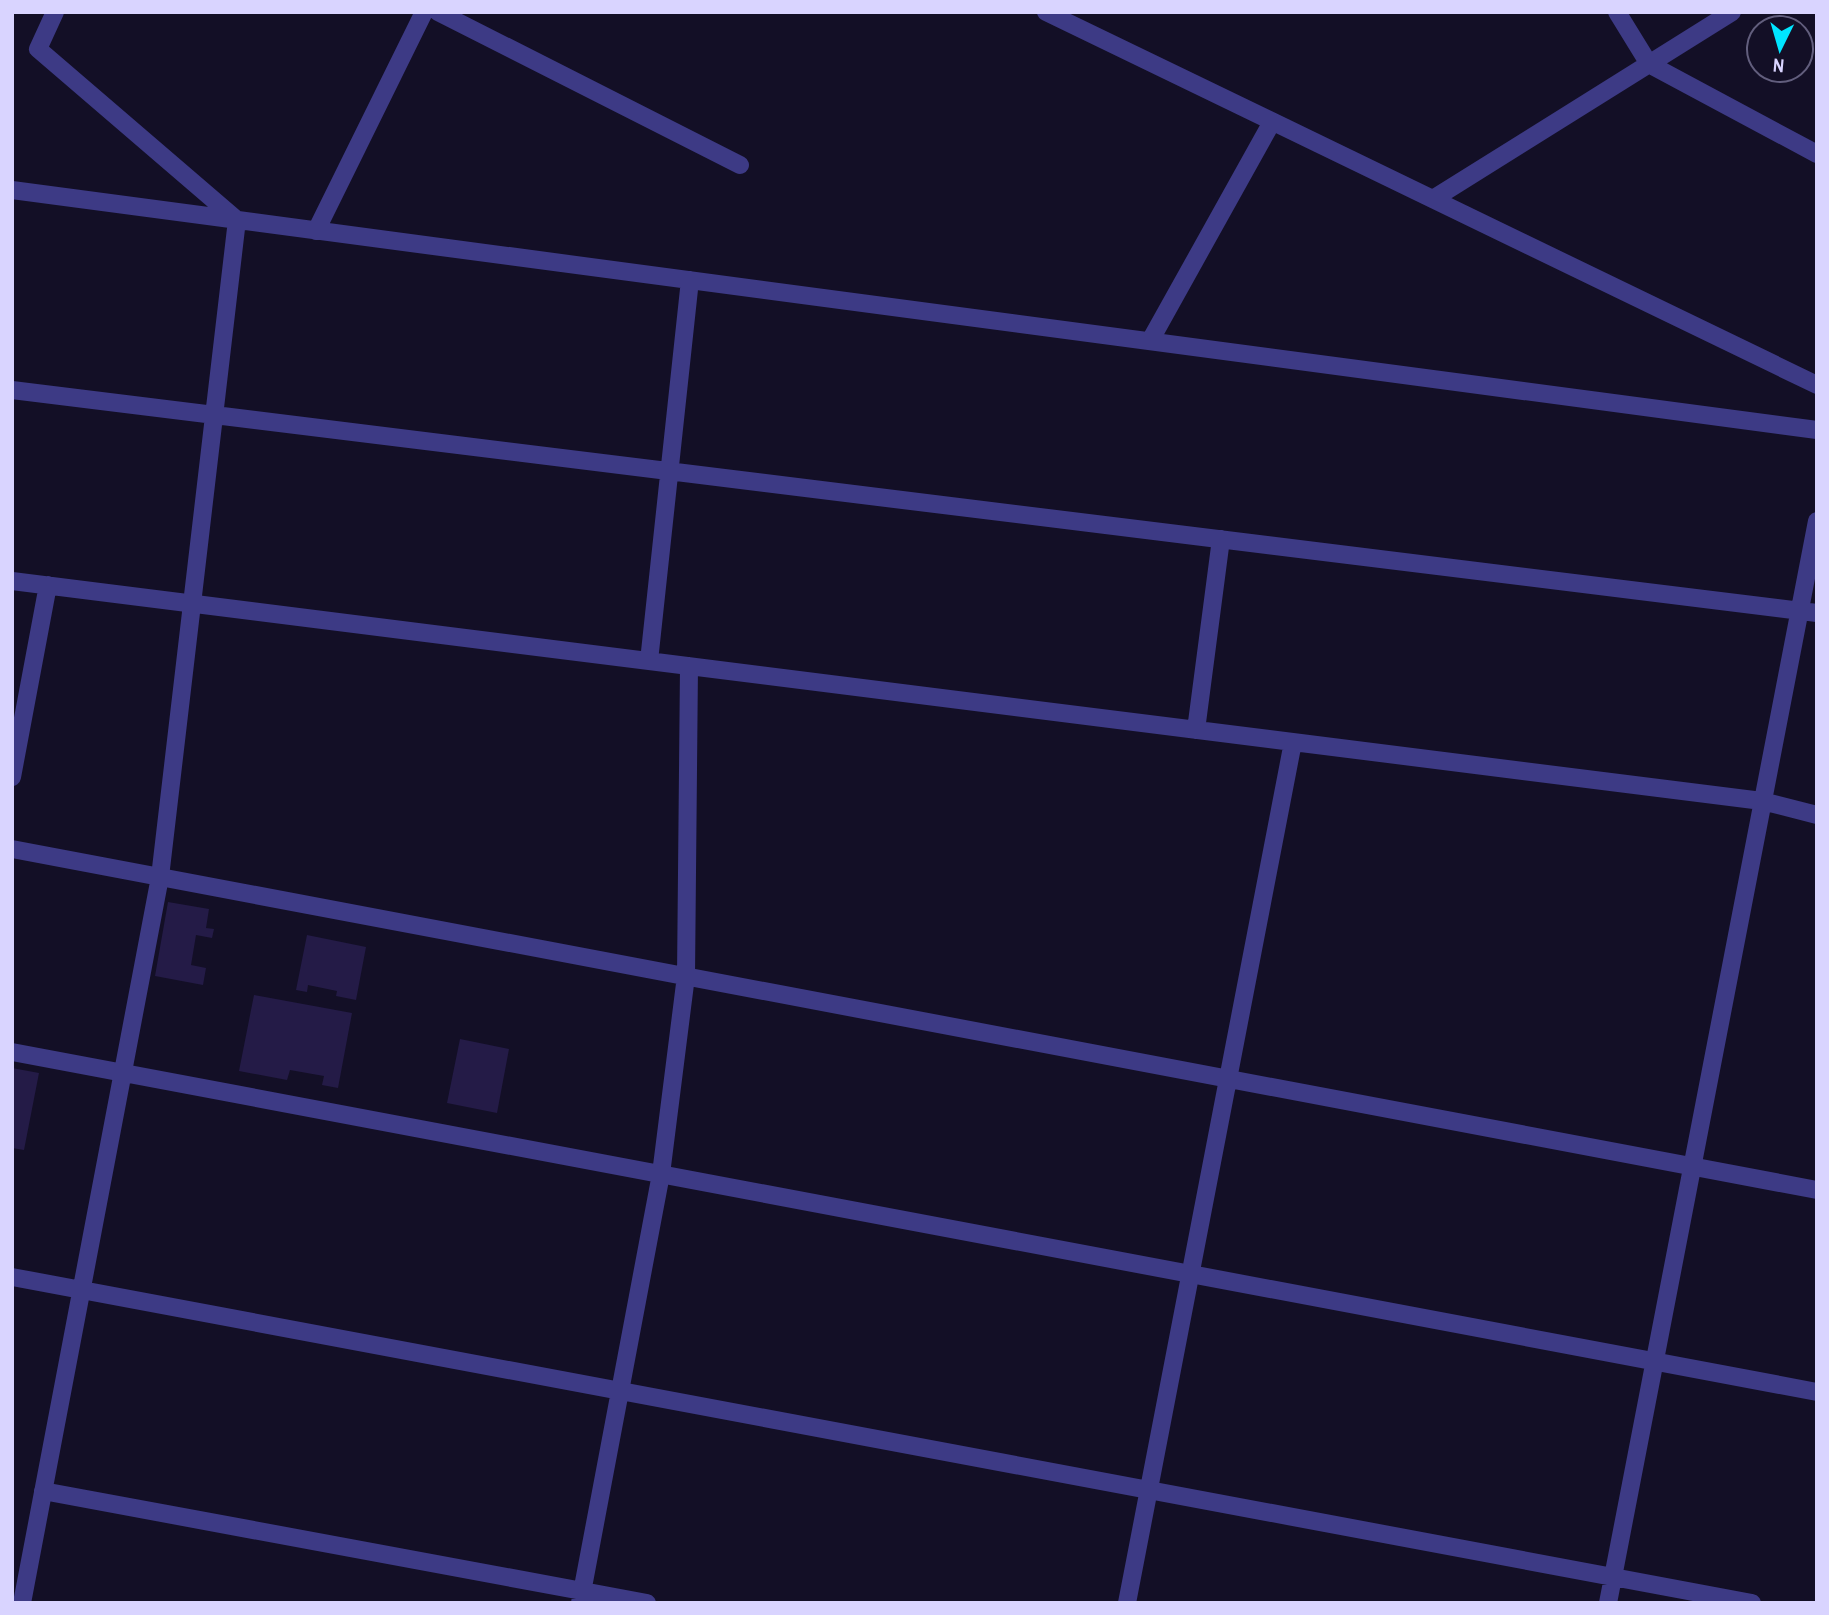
<svg xmlns="http://www.w3.org/2000/svg" width="1829" height="1615" viewBox="0 0 1829 1615" font-family="'Archivo Narrow',sans-serif">
	<style>
		.building { fill: #241b47 }
		.lines { fill: none; stroke-linecap: round; stroke-linejoin: round }
		.minor { stroke: #3d3a85; stroke-width: 18 }
	</style>
	<rect width="100%" height="100%" fill="#130f26"/>
	<!-- building -->
	<path class="building" d="M 168,902 L 209,909 L 206,928 L 214,929 L 212,938 L 196,935 L 191,965 L 206,968 L 203,985 L 155,976 Z
		M 307,935 L 366,947 L 356,1000 L 336,996 L 337,991 L 308,985 L 307,992 L 296,990 Z
		M 254,995 L 352,1013 L 338,1088 L 322,1085 L 324,1076 L 290,1070 L 287,1080 L 239,1071 Z
		M 460,1039 L 509,1049 L 497,1113 L 447,1103 Z
		M 12,1068 L 39,1073 L 24,1150 L 12,1148 Z"/>
	<g class="lines">
		<!-- minor -->
		<path class="minor" d="M 438,12 L 740,165
			M 1046,12 L 1817,385
			M 1617,12 L 1649,64 L 1817,154
			M 12,190 L 1817,430
			M 1433,199 L 1732,12
			M 316,231 L 424,12
			M 1150,341 L 1272,122
			M 12,390 L 1817,613
			M 12,581 L 1762,801 L 1817,815
			M 649,661 L 690,280
			M 1196,730 L 1221,539
			M 12,777 L 48,585
			M 12,849 L 1817,1190
			M 12,1052 L 1817,1392
			M 12,1277 L 1752,1603
			M 43,1491 L 647,1603
			M 22,1603 L 160,877 L 237,220 L 38,49 L 55,12
			M 580,1603 L 661,1174 L 686,976 L 689,666
			M 1127,1603 L 1293,742
			M 1608,1603 L 1817,521"/>
	</g>
	<!-- border -->
	<rect width="1829" height="1615" fill="none" stroke="#d9d4ff" stroke-width="28"/>
	<!-- north arrow -->
	<g transform="translate(1780 49) rotate(185)"><circle r="33" fill="#130f26" stroke="#625e7d" stroke-width="2"/>
	<path d="M0-5L12 26L0 18L-12 26Z" fill="#00e5ff"/>
	<text y="-10" font-size="19" font-weight="bold" text-anchor="middle" fill="#d9d4ff">N</text>
	</g>
</svg>
